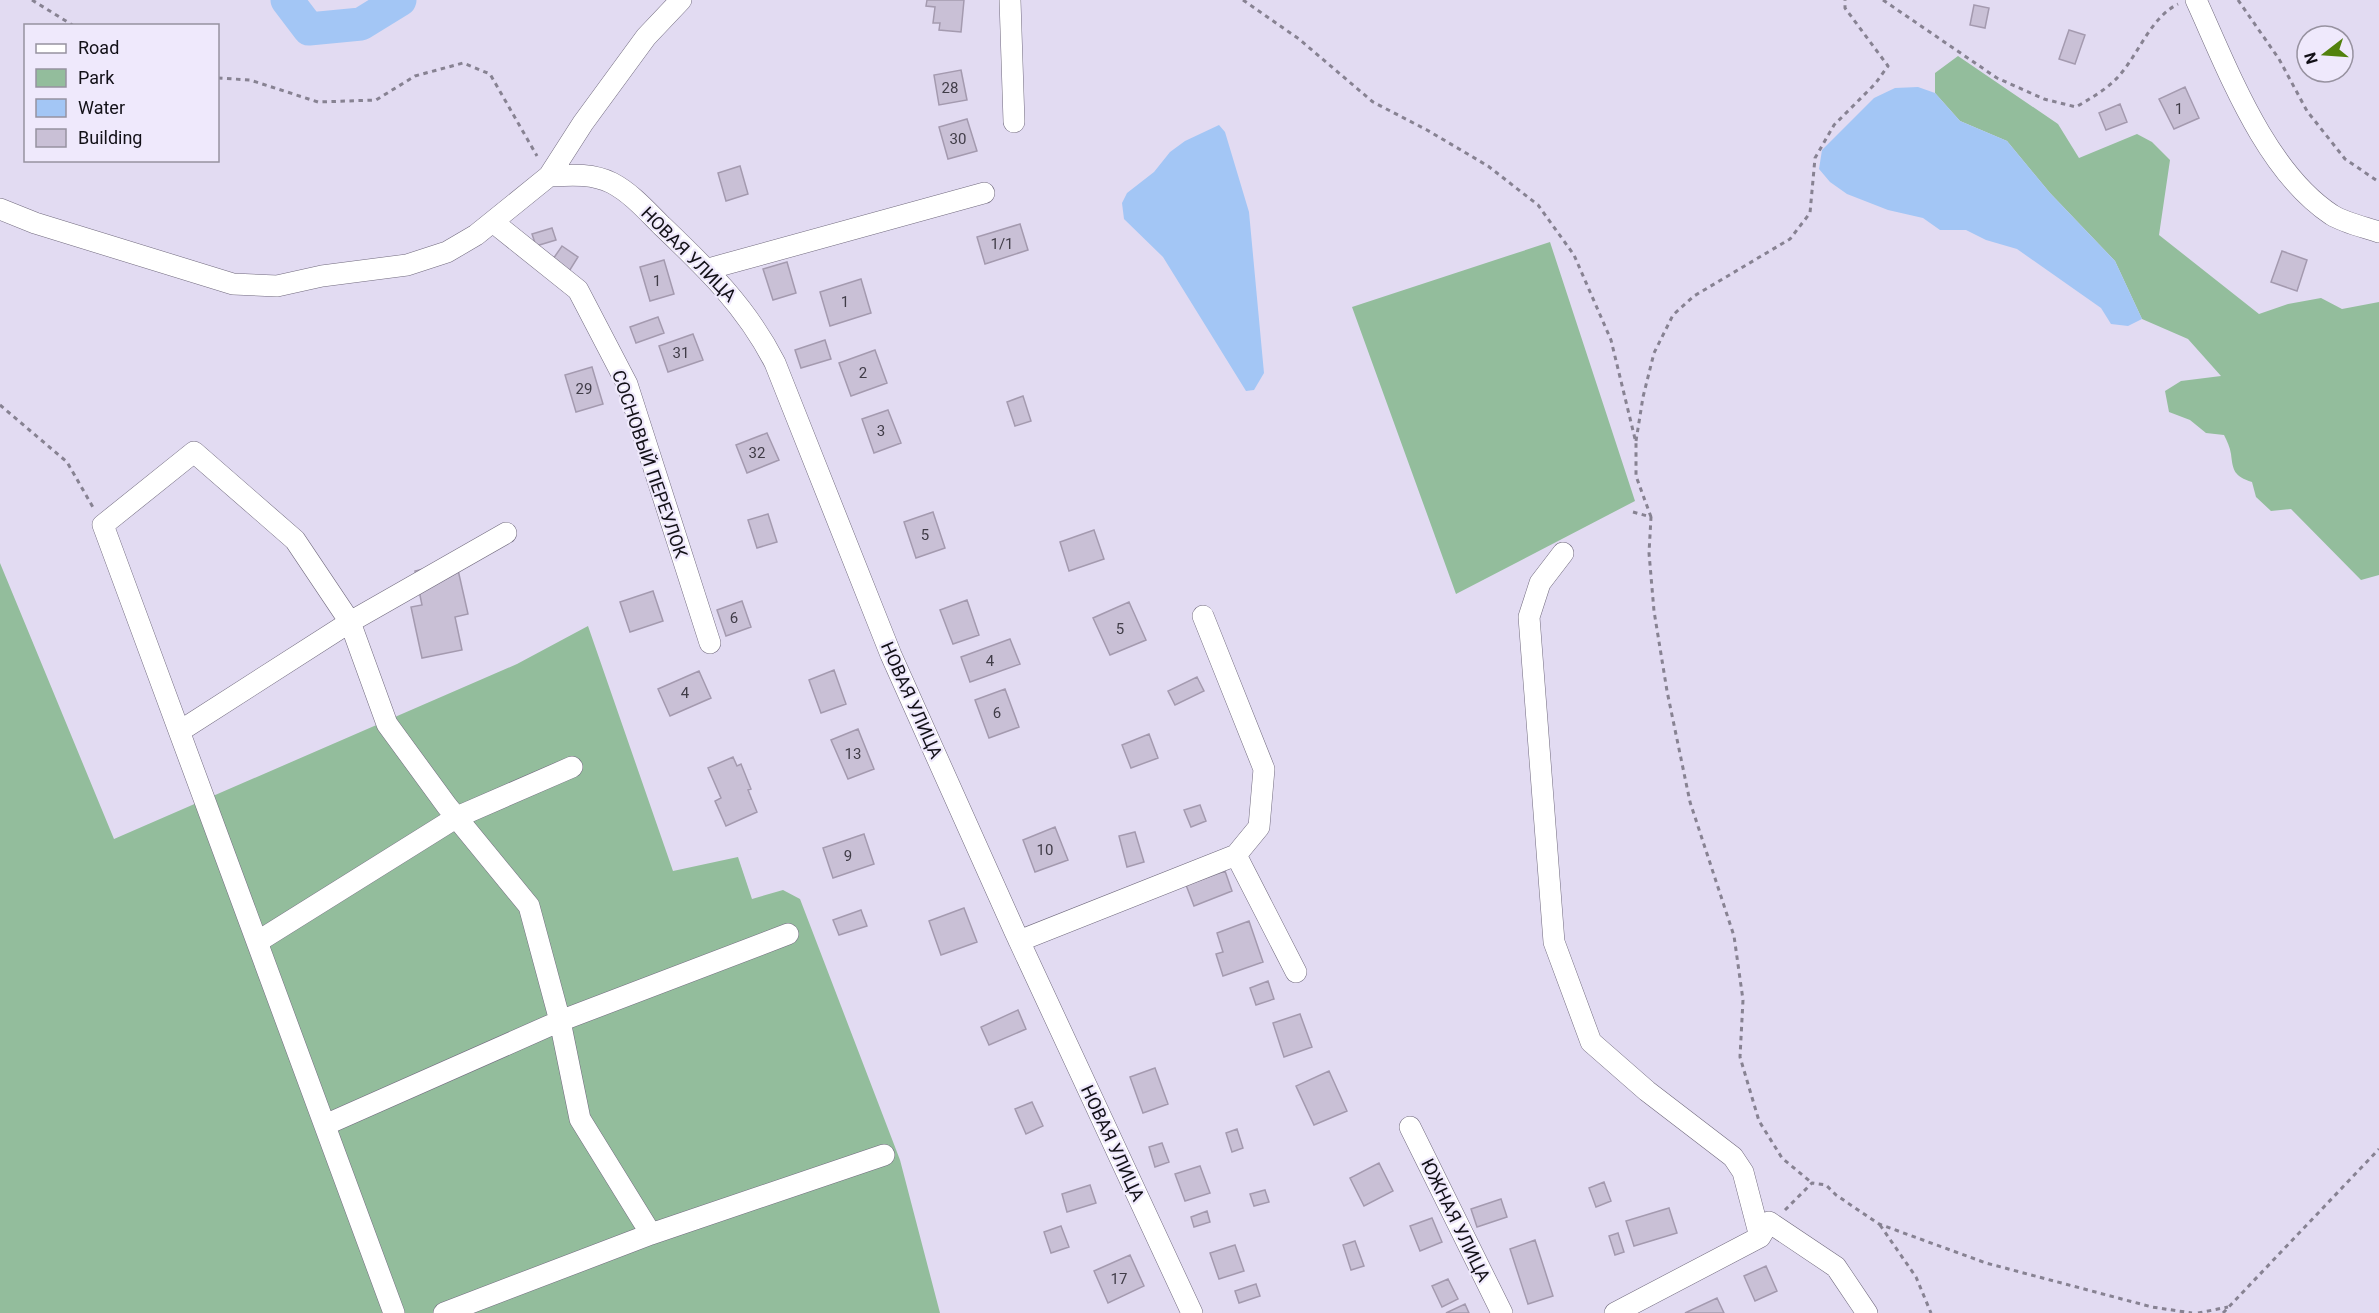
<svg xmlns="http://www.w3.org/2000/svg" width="2379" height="1313" viewBox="0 0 2379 1313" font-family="Roboto,sans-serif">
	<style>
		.green { fill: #93bd9c }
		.water { fill: #a3c6f5 }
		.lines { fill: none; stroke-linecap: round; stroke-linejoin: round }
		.river { stroke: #a3c6f5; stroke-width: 33 }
		.building { fill: #c9c0d6; stroke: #a49aaf; stroke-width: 1.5 }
		.minor-casing { stroke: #716a7e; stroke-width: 22 }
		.path { stroke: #878292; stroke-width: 3; stroke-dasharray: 4.5 4.5; stroke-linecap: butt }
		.minor { stroke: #fff; stroke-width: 21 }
		.labels { text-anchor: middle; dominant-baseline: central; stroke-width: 4.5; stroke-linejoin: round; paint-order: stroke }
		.number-label { font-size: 15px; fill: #403c47 }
		.street-label { font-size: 18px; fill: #121017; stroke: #efe9fc }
	</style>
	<rect width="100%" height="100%" fill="#e2dbf2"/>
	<!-- green -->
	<path class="green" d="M 1958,56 L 2058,124 L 2079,158 L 2137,134 L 2152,142 L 2170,160 L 2159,235 L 2259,314 L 2288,304 L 2321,298 L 2342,309 L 2379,302 L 2379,575 L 2361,580 L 2291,509 L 2271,511 L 2256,497 L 2252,482 C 2234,476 2233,471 2231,454 C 2230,447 2227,441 2224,435 L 2206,433 L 2190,420 L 2169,412 L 2165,391 L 2181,381 L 2221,376 L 2188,339 L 2142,319 L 2115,261 L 2050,193 L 2007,141 L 1960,121 L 1935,93 L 1935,73 Z
		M 1550,242 L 1635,501 L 1456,594 L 1352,307 Z
		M 0,563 L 114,839 L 517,664 L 588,626 L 673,871 L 738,857 L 752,899 L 783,890 L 800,899 L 900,1160 L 940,1313 L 0,1313 Z"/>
	<!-- water -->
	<path class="water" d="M 1918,87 L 1935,93 L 1960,121 L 2007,141 L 2050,193 L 2115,261 L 2142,319 L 2128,326 L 2111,324 L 2101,308 L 2017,249 L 1986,240 L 1966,230 L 1940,230 L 1923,218 L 1888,210 L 1847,194 L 1830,182 L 1819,169 L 1822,150 L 1874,98 L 1895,88 Z
		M 1219,125 L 1225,132 L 1249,212 L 1264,373 L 1254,390 L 1246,391 L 1163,257 L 1124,219 L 1122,203 L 1127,193 L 1154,172 L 1170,152 L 1185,141 Z"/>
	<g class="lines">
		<!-- river -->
		<path class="river" d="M 287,0 L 309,29 L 361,24 L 400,0"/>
	</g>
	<!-- building -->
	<path class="building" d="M 927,0 L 964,0 L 961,32 L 939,30 L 940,23 L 933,23 L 935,7 L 926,6 Z
		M 1974,5 L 1989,8 L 1985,28 L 1970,25 Z
		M 2069,30 L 2085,35 L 2075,64 L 2059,59 Z
		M 961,70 L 967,100 L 939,105 L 934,75 Z
		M 2185,87 L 2199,118 L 2174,129 L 2159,99 Z
		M 2120,104 L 2127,122 L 2106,130 L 2099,113 Z
		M 967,119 L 977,151 L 948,159 L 939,127 Z
		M 740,166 L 748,194 L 726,201 L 718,173 Z
		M 1020,224 L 1028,250 L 985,264 L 977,237 Z
		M 552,228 L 556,240 L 536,246 L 532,234 Z
		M 562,246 L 578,257 L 568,273 L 551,262 Z
		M 2282,251 L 2307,260 L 2297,291 L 2271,282 Z
		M 664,260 L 674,294 L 650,301 L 640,267 Z
		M 787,262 L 796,293 L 773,300 L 763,269 Z
		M 861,279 L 871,313 L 830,326 L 820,292 Z
		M 658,317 L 664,333 L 636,343 L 630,327 Z
		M 693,334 L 703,360 L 668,372 L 659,346 Z
		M 825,340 L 831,359 L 801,368 L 795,350 Z
		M 875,350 L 887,383 L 851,396 L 839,363 Z
		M 592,367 L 603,404 L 576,412 L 565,375 Z
		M 1023,396 L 1031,421 L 1015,426 L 1007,402 Z
		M 888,410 L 901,443 L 874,453 L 862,419 Z
		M 767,433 L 779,460 L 747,473 L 736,445 Z
		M 933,512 L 945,548 L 916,558 L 904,522 Z
		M 768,514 L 777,542 L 757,548 L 748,520 Z
		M 1094,530 L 1104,559 L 1069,571 L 1060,542 Z
		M 456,561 L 468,614 L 455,617 L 462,650 L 422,658 L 411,607 L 422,605 L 415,571 Z
		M 653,591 L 663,621 L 630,632 L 620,602 Z
		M 967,600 L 979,635 L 953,644 L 940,610 Z
		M 742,601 L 751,627 L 726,636 L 717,610 Z
		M 1129,602 L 1146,640 L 1110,655 L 1093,618 Z
		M 1010,639 L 1020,664 L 970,682 L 961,657 Z
		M 834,670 L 846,704 L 821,713 L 809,680 Z
		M 699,671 L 711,698 L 670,716 L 658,689 Z
		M 1197,677 L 1204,691 L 1175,705 L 1168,691 Z
		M 1005,689 L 1019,727 L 989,738 L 975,700 Z
		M 858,729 L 874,769 L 848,779 L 831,740 Z
		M 1149,734 L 1158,758 L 1131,768 L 1122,745 Z
		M 733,757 L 737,766 L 741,764 L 751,789 L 748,790 L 757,812 L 726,826 L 715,801 L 721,798 L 708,768 Z
		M 1200,805 L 1206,821 L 1191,827 L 1184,810 Z
		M 1055,827 L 1068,860 L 1035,872 L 1023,840 Z
		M 1135,832 L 1144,862 L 1127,867 L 1119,836 Z
		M 864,834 L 874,864 L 833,878 L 823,848 Z
		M 1225,871 L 1232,891 L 1194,906 L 1186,885 Z
		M 964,908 L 977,942 L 941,955 L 929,921 Z
		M 861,910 L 867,926 L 839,935 L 833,920 Z
		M 1249,921 L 1263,962 L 1223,976 L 1216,954 L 1223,952 L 1217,933 Z
		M 1268,981 L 1274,999 L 1256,1005 L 1250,988 Z
		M 1018,1010 L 1026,1029 L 989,1045 L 981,1027 Z
		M 1300,1014 L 1312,1047 L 1284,1057 L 1273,1023 Z
		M 1155,1068 L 1168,1104 L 1143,1113 L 1130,1077 Z
		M 1329,1071 L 1347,1111 L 1314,1125 L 1296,1086 Z
		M 1032,1102 L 1043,1126 L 1026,1134 L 1015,1109 Z
		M 1237,1129 L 1243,1148 L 1232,1152 L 1226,1133 Z
		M 1162,1143 L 1169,1162 L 1155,1167 L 1149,1147 Z
		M 1379,1163 L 1393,1191 L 1364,1206 L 1350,1178 Z
		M 1200,1166 L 1210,1193 L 1185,1201 L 1175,1174 Z
		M 1604,1182 L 1611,1201 L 1596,1207 L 1589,1188 Z
		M 1090,1185 L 1096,1203 L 1067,1212 L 1062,1194 Z
		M 1265,1190 L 1269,1202 L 1254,1206 L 1250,1194 Z
		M 1501,1199 L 1507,1217 L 1477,1227 L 1471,1209 Z
		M 1669,1208 L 1677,1233 L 1634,1246 L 1626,1221 Z
		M 1207,1211 L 1210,1222 L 1194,1227 L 1191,1217 Z
		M 1432,1218 L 1442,1242 L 1420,1251 L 1410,1226 Z
		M 1061,1226 L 1069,1247 L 1051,1253 L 1044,1232 Z
		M 1618,1233 L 1624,1252 L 1615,1255 L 1609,1236 Z
		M 1535,1240 L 1553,1296 L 1528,1304 L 1510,1249 Z
		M 1355,1241 L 1364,1266 L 1351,1270 L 1343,1245 Z
		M 1235,1245 L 1244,1271 L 1219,1279 L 1210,1253 Z
		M 1130,1255 L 1144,1286 L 1108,1303 L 1094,1271 Z
		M 1766,1266 L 1777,1291 L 1755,1301 L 1744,1276 Z
		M 1448,1279 L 1458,1299 L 1442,1307 L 1432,1286 Z
		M 1256,1284 L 1260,1296 L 1239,1303 L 1235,1291 Z
		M 1717,1298 L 1724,1313 L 1685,1313 Z
		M 1465,1304 L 1469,1313 L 1446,1313 Z"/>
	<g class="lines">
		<!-- minor casing -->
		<g class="minor-casing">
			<path id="minor" d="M 1010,0 L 1014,122
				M 2196,0 C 2228,70 2265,171 2332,215 C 2345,223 2364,227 2379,232
				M 549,176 C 570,175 592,173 612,183 C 631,193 646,210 661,225 C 706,268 746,306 775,363 L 891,655 L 1015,932 L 1192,1313
				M 0,209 L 35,223 L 233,284 L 277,286 L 322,276 L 407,265 L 447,252 L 476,235 L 549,176 L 583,123 L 646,37 L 681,0
				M 493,222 L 578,290 L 627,384 L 710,643
				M 708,269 L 984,193
				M 1563,553 L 1540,583 L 1529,617 L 1554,942 L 1591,1042 L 1647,1091 L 1733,1157 L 1743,1172 L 1760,1237
				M 180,731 L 350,622 L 387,724 L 447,806 L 529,906 L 560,1021 L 580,1119 L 651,1234 L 444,1313
				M 1236,855 L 1296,972
				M 1019,941 L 1236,855 L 1259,827 L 1264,769 L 1203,616
				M 257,942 L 457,817 L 572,767
				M 325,1125 L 560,1021 L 788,934
				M 1410,1127 L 1502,1313
				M 651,1234 L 884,1155
				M 394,1313 L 103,525 L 194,452 L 295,540 L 350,622 L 506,533
				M 1615,1313 L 1760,1237 L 1769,1222 L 1836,1267 L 1867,1313"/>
		</g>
		<!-- path -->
		<path class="path" d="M 32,0 L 74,26
			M 1243,0 L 1299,39 L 1373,102 L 1427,130 L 1488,166 L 1538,205 L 1574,255 L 1611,340 L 1636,443 L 1636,476 L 1651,517
			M 1883,0 L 1997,78 L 2044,99 L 2076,107 C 2091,98 2106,90 2118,77 C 2139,54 2150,18 2178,4
			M 2238,0 L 2279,59 L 2307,111 L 2345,159 L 2379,182
			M 218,78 L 250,80 L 318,102 L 376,100 L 415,76 L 463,63 L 490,74 L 537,156
			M 0,405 L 67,462 L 94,509
			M 1636,441 L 1643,397 L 1654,353 L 1673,315 L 1694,296 L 1790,239 L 1810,213 L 1815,158 L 1834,125 L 1875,84 L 1888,66 L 1845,8 L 1845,0
			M 1633,512 L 1651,517 L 1649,553 L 1654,611 L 1667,691 L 1690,802 L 1734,936 L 1743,1000 L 1740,1057 L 1759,1121 L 1782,1158 L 1812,1183
			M 1785,1210 L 1812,1183 L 1826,1185 L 1836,1195 L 1879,1224 L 1986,1263 L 2152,1307 L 2192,1313
			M 1880,1225 L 1916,1277 L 1931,1313
			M 2198,1313 L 2228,1307
			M 2223,1313 L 2379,1149"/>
		<!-- minor -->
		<use href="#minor" class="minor"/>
	</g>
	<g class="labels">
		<!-- number labels -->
		<g class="number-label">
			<text x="950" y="88">28</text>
			<text x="2179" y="109">1</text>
			<text x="958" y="139">30</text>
			<text x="1002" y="244">1/1</text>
			<text x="657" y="281">1</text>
			<text x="845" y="302">1</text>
			<text x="681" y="353">31</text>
			<text x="863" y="373">2</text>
			<text x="584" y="389">29</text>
			<text x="881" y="431">3</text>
			<text x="757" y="453">32</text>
			<text x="925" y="535">5</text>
			<text x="734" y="618">6</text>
			<text x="1120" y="629">5</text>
			<text x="990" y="661">4</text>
			<text x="685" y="693">4</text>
			<text x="997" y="713">6</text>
			<text x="853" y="754">13</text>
			<text x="1045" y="850">10</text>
			<text x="848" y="856">9</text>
			<text x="1119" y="1279">17</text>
		</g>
		<!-- street labels -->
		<g class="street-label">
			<text transform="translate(689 254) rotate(45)">НОВАЯ УЛИЦА</text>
			<text transform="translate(650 464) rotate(71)">СОСНОВЫЙ ПЕРЕУЛОК</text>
			<text transform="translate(912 700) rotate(66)">НОВАЯ УЛИЦА</text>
			<text transform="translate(1113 1143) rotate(65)">НОВАЯ УЛИЦА</text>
			<text transform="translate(1456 1220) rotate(64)">ЮЖНАЯ УЛИЦА</text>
		</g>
	</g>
	<!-- legend -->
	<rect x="24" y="24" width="195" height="138" fill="#efe9fc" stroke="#9792a0" stroke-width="1.5"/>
	<rect x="36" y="44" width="30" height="9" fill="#ffffff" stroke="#9792a0" stroke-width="1.5"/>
	<text x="78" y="54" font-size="18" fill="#121017">Road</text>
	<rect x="36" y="69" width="30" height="18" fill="#93bd9c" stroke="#9792a0" stroke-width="1.5"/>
	<text x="78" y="84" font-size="18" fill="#121017">Park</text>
	<rect x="36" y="99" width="30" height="18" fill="#a3c6f5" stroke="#9792a0" stroke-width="1.5"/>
	<text x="78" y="114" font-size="18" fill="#121017">Water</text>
	<rect x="36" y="129" width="30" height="18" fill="#c9c0d6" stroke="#9792a0" stroke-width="1.5"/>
	<text x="78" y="144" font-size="18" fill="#121017">Building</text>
	<!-- north arrow -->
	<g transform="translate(2325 54) rotate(253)"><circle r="28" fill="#efe9fc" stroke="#9792a0" stroke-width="1.5"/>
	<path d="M0-4.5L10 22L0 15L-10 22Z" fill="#52810d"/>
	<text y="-9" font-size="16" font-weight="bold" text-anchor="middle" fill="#121017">N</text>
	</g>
</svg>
